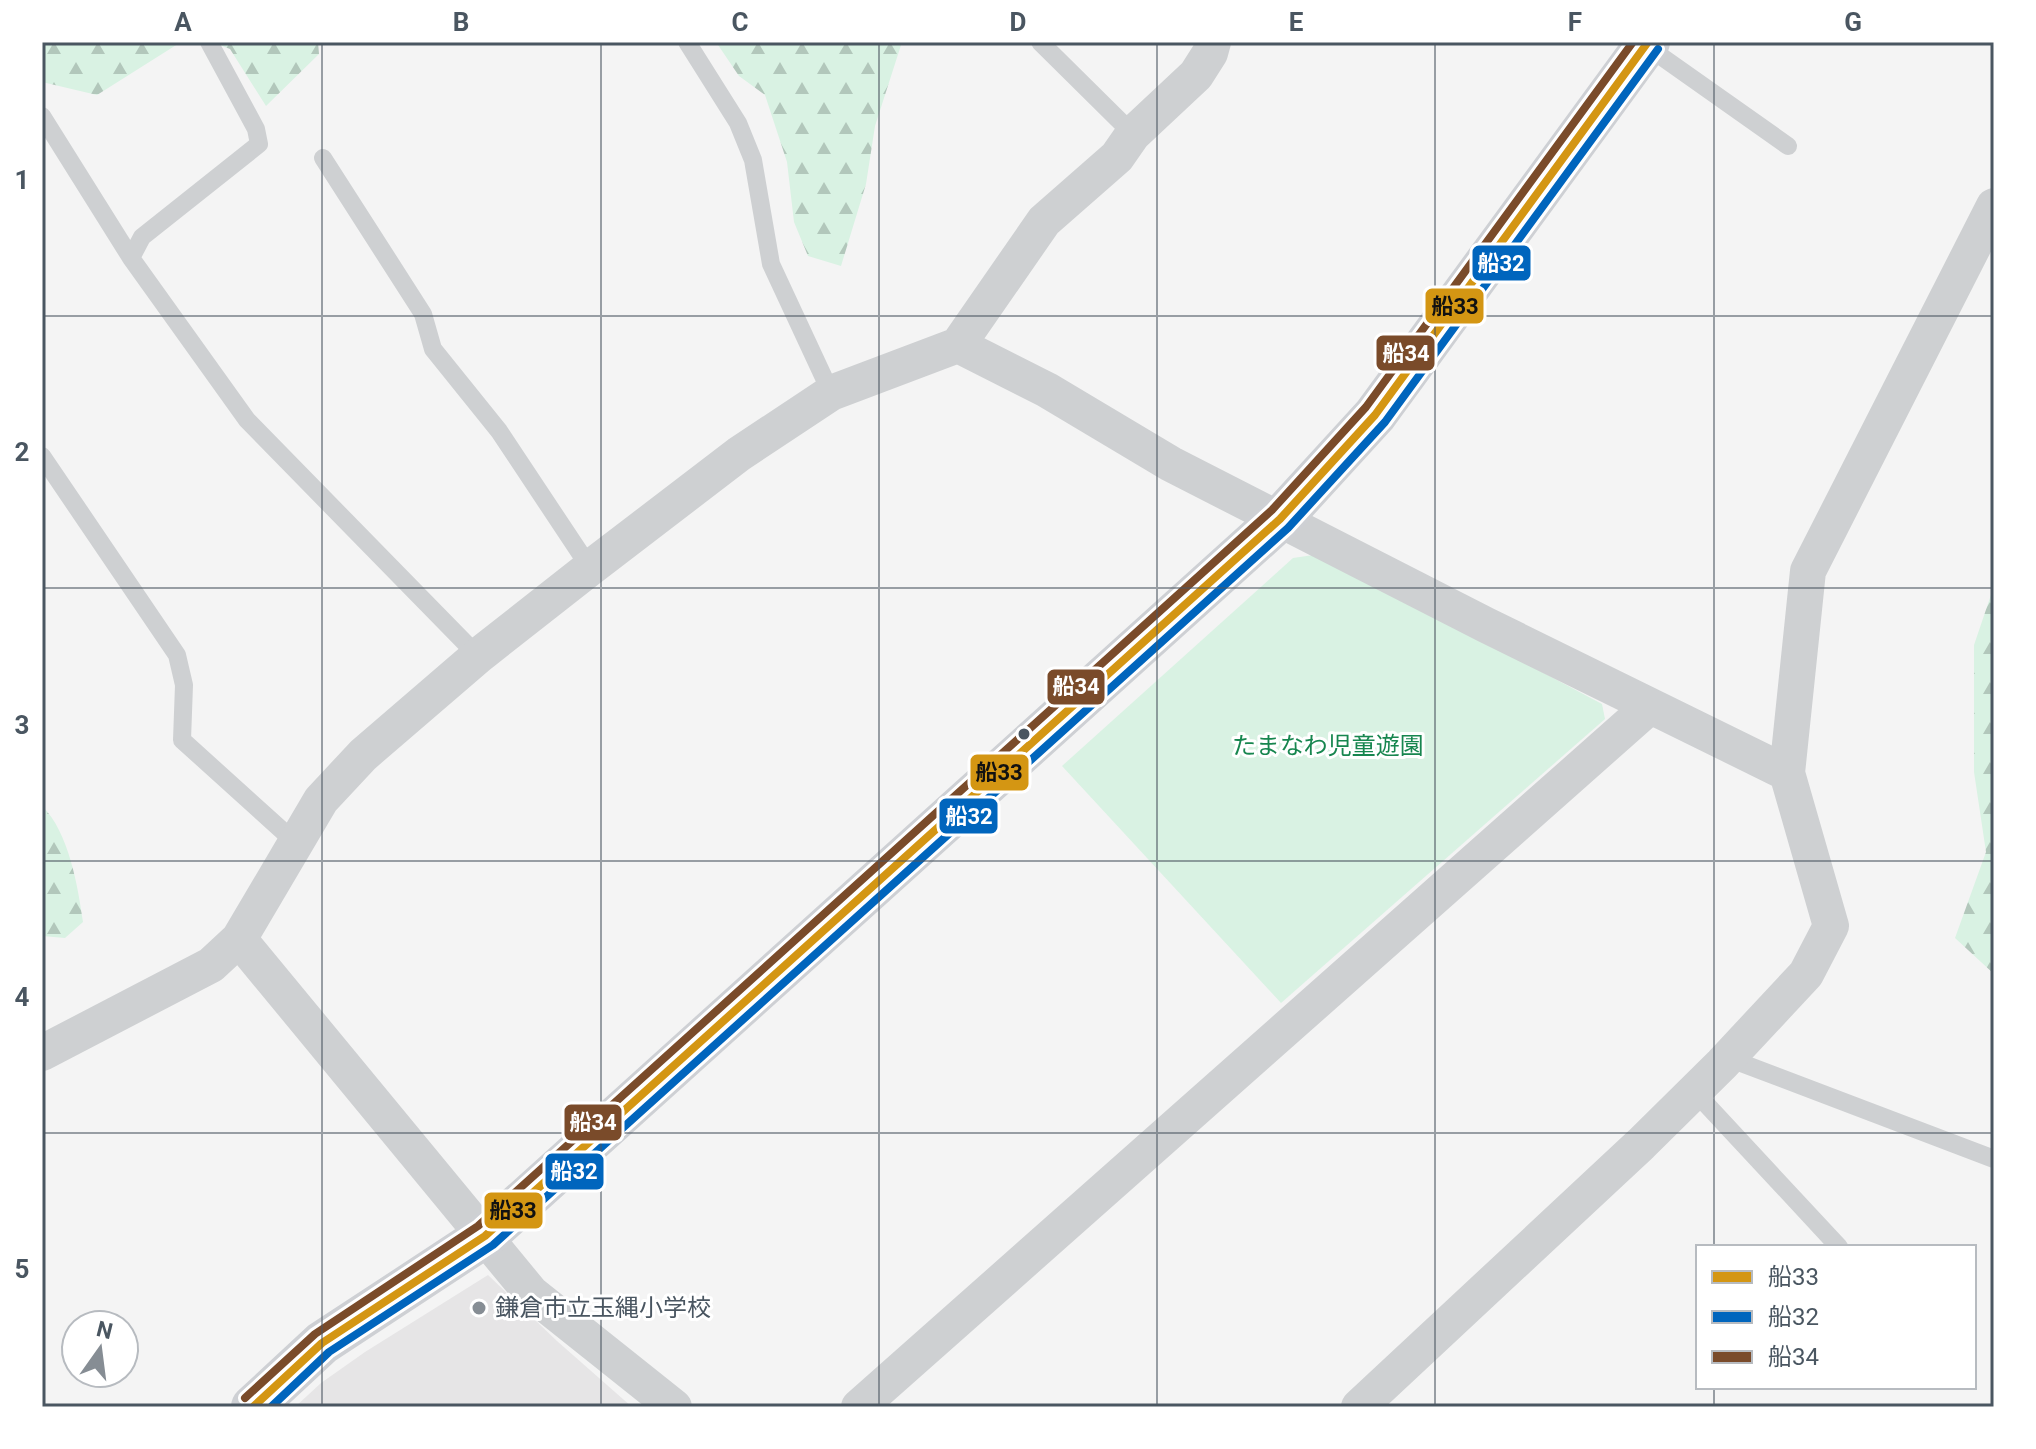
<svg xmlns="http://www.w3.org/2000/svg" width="2036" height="1449" viewBox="0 0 2036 1449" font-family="Roboto,'Noto Sans JP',sans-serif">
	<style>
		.education { fill: #e6e5e6 }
		.forest { fill: url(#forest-firs) }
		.park { fill: #d9f2e3 }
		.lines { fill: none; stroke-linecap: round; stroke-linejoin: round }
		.lane { stroke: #ced0d2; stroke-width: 18 }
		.street { stroke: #ced0d2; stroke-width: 36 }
		.secondary { stroke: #ced0d4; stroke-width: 44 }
		.bus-1-casing { stroke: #fff; stroke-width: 14 }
		.bus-2-casing { stroke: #fff; stroke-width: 14 }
		.bus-3-casing { stroke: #fff; stroke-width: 14 }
		.bus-1 { stroke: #d49613; stroke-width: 8 }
		.bus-2 { stroke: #0065bd; stroke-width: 8 }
		.bus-3 { stroke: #7a4b2a; stroke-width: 8 }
		.grid { fill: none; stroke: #4a5661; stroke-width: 2; stroke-opacity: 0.55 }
		.bus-dot { fill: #4a5661; stroke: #fff; stroke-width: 3 }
		.poi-dot { fill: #868d94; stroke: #fff; stroke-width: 3 }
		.labels { text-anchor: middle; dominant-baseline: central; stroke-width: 6; stroke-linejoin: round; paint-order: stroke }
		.park-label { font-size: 24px; fill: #17864f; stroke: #fff }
		.poi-label { font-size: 24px; fill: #4a5661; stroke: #fff; text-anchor: start }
		.line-badge { stroke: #fff; stroke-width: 3 }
		.badge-label { font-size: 22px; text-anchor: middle; font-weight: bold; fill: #fff }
		.pale-badge-label { font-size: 22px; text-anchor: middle; font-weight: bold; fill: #111 }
		.neatline { fill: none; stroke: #4a5661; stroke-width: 3 }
		.grid-label { font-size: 26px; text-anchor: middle; font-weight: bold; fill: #4a5661 }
	</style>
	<defs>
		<pattern id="forest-firs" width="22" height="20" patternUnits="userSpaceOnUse" patternTransform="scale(2)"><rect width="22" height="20" fill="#d9f2e3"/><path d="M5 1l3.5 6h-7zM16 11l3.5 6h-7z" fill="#b2c7bb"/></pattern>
	</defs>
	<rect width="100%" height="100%" fill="#f4f4f4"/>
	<!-- education -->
	<path class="education" d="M 488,1275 L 557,1341 L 632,1407 L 295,1407 L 321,1383 L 365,1352 Z"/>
	<!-- forest -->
	<path class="forest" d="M 42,42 L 181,42 L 97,95 L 42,82 Z
		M 212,42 L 318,42 L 319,54 L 266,106 L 230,49 Z
		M 716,42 L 902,42 L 875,126 L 866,184 L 841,266 L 808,256 L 794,222 L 787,162 L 765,95 L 739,76 Z
		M 1994,586 L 1994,974 L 1955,938 L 1986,852 L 1974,772 L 1974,645 Z
		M 42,806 C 69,832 78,887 83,922 L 65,938 L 42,936 Z"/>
	<!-- park -->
	<path class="park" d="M 1320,554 L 1602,704 L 1605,719 L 1281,1003 L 1062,766 L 1293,558 Z"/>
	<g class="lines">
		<!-- lane -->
		<path class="lane" d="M 687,42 L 738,123 L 753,160 L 771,264 L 831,393
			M 1040,42 L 1133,134
			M 1645,45 L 1788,146
			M 42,116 L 131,258 L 247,420 L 478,656
			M 323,158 L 423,314 L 433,349 L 499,431 L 590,568
			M 131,258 L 142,237 L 259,144 L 256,129 L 209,42
			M 42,456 L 177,655 L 184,685 L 182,740 L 296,843
			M 1728,1058 L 1994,1159
			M 1694,1091 L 1839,1247"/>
		<!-- street -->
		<path class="street" d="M 958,345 L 1047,390 L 1171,464 L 1486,625 L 1787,773
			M 239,939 L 531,1293 L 674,1407
			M 42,1053 L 211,965 L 239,939 L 321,800 L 363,755 L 478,656 L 590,568 L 739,454 L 831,393 L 958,345 L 1044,221 L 1117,157 L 1133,134 L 1196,75 L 1210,53 L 1213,42
			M 859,1407 L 1650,706
			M 1359,1407 L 1641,1144 L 1722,1064 L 1806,974 L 1831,926 L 1787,773 L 1808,571 L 1994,206"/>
		<!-- secondary -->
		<path class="secondary" d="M 253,1407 L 322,1343 L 485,1236 L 1280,519 L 1375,415 L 1648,42"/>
		<!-- bus-1 casing -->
		<g class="bus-1-casing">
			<path id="bus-1" d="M 253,1407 L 322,1343 L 485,1236 L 1280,519 L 1375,415 L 1648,42"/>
		</g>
		<!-- bus-2 casing -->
		<g class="bus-2-casing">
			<path id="bus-2" d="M 271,1407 L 329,1352 L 493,1245 L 1288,528 L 1385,422 L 1658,49"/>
		</g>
		<!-- bus-3 casing -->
		<g class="bus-3-casing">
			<path id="bus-3" d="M 245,1398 L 315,1334 L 478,1226 L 1272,510 L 1366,407 L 1633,42"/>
		</g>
		<!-- bus-1 -->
		<use href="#bus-1" class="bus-1"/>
		<!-- bus-2 -->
		<use href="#bus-2" class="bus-2"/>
		<!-- bus-3 -->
		<use href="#bus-3" class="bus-3"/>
	</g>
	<!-- grid -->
	<path class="grid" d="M 322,42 L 322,1407M 601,42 L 601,1407M 879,42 L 879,1407M 1157,42 L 1157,1407M 1435,42 L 1435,1407M 1714,42 L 1714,1247M 42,316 L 1994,316M 42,588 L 1994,588M 42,861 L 1994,861M 42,1133 L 1994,1133M 1714,1387 L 1714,1407"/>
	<!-- markers -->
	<circle class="bus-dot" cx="1024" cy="734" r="7"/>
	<circle class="poi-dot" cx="479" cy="1308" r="8"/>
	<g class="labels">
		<!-- park labels -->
		<g class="park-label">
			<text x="1328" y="746">たまなわ児童遊園</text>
		</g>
		<!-- poi labels -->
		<g class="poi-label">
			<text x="495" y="1308">鎌倉市立玉縄小学校</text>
		</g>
	</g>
	<g class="line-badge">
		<rect x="1471" y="244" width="61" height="38" rx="8" fill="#0065bd"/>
		<rect x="1424" y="287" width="61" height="38" rx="8" fill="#d49613"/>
		<rect x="1375" y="334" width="61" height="38" rx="8" fill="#7a4b2a"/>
		<rect x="1046" y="668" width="60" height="38" rx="8" fill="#7a4b2a"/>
		<rect x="969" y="753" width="61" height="39" rx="8" fill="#d49613"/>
		<rect x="938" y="797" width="61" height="38" rx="8" fill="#0065bd"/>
		<rect x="563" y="1103" width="60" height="39" rx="8" fill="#7a4b2a"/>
		<rect x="544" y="1152" width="61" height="39" rx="8" fill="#0065bd"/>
		<rect x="483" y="1191" width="61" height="39" rx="8" fill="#d49613"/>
	</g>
	<g class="badge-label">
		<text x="1501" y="271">船32</text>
		<text x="1406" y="361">船34</text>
		<text x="1076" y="694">船34</text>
		<text x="969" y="824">船32</text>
		<text x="593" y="1130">船34</text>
		<text x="574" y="1179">船32</text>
	</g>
	<g class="pale-badge-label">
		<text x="1455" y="314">船33</text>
		<text x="999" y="780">船33</text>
		<text x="513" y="1218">船33</text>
	</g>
	<!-- border -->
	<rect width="2036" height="1449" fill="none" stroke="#ffffff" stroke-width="88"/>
	<!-- legend -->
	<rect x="1696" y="1245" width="280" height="144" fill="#ffffff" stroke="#b7bbc0" stroke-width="2"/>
	<rect x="1712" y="1271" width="40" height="12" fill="#d49613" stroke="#b7bbc0" stroke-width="2"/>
	<text x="1768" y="1285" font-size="24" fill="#4a5661">船33</text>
	<rect x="1712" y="1311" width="40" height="12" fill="#0065bd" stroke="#b7bbc0" stroke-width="2"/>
	<text x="1768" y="1325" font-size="24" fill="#4a5661">船32</text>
	<rect x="1712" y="1351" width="40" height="12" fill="#7a4b2a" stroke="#b7bbc0" stroke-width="2"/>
	<text x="1768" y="1365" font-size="24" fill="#4a5661">船34</text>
	<!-- north arrow -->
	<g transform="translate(100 1349) rotate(14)"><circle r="38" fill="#ffffff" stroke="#b7bbc0" stroke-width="2"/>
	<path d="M0-6L14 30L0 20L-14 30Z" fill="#868d94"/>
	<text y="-12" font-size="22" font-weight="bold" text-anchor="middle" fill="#4a5661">N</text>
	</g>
	<rect x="44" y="44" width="1948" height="1361" class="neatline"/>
	<g class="grid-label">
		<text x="183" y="31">A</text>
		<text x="461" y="31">B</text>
		<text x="740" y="31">C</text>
		<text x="1018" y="31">D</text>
		<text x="1296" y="31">E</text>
		<text x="1575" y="31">F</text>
		<text x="1853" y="31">G</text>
		<text x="22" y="189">1</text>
		<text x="22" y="461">2</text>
		<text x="22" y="734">3</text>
		<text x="22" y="1006">4</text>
		<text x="22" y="1278">5</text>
	</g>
</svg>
